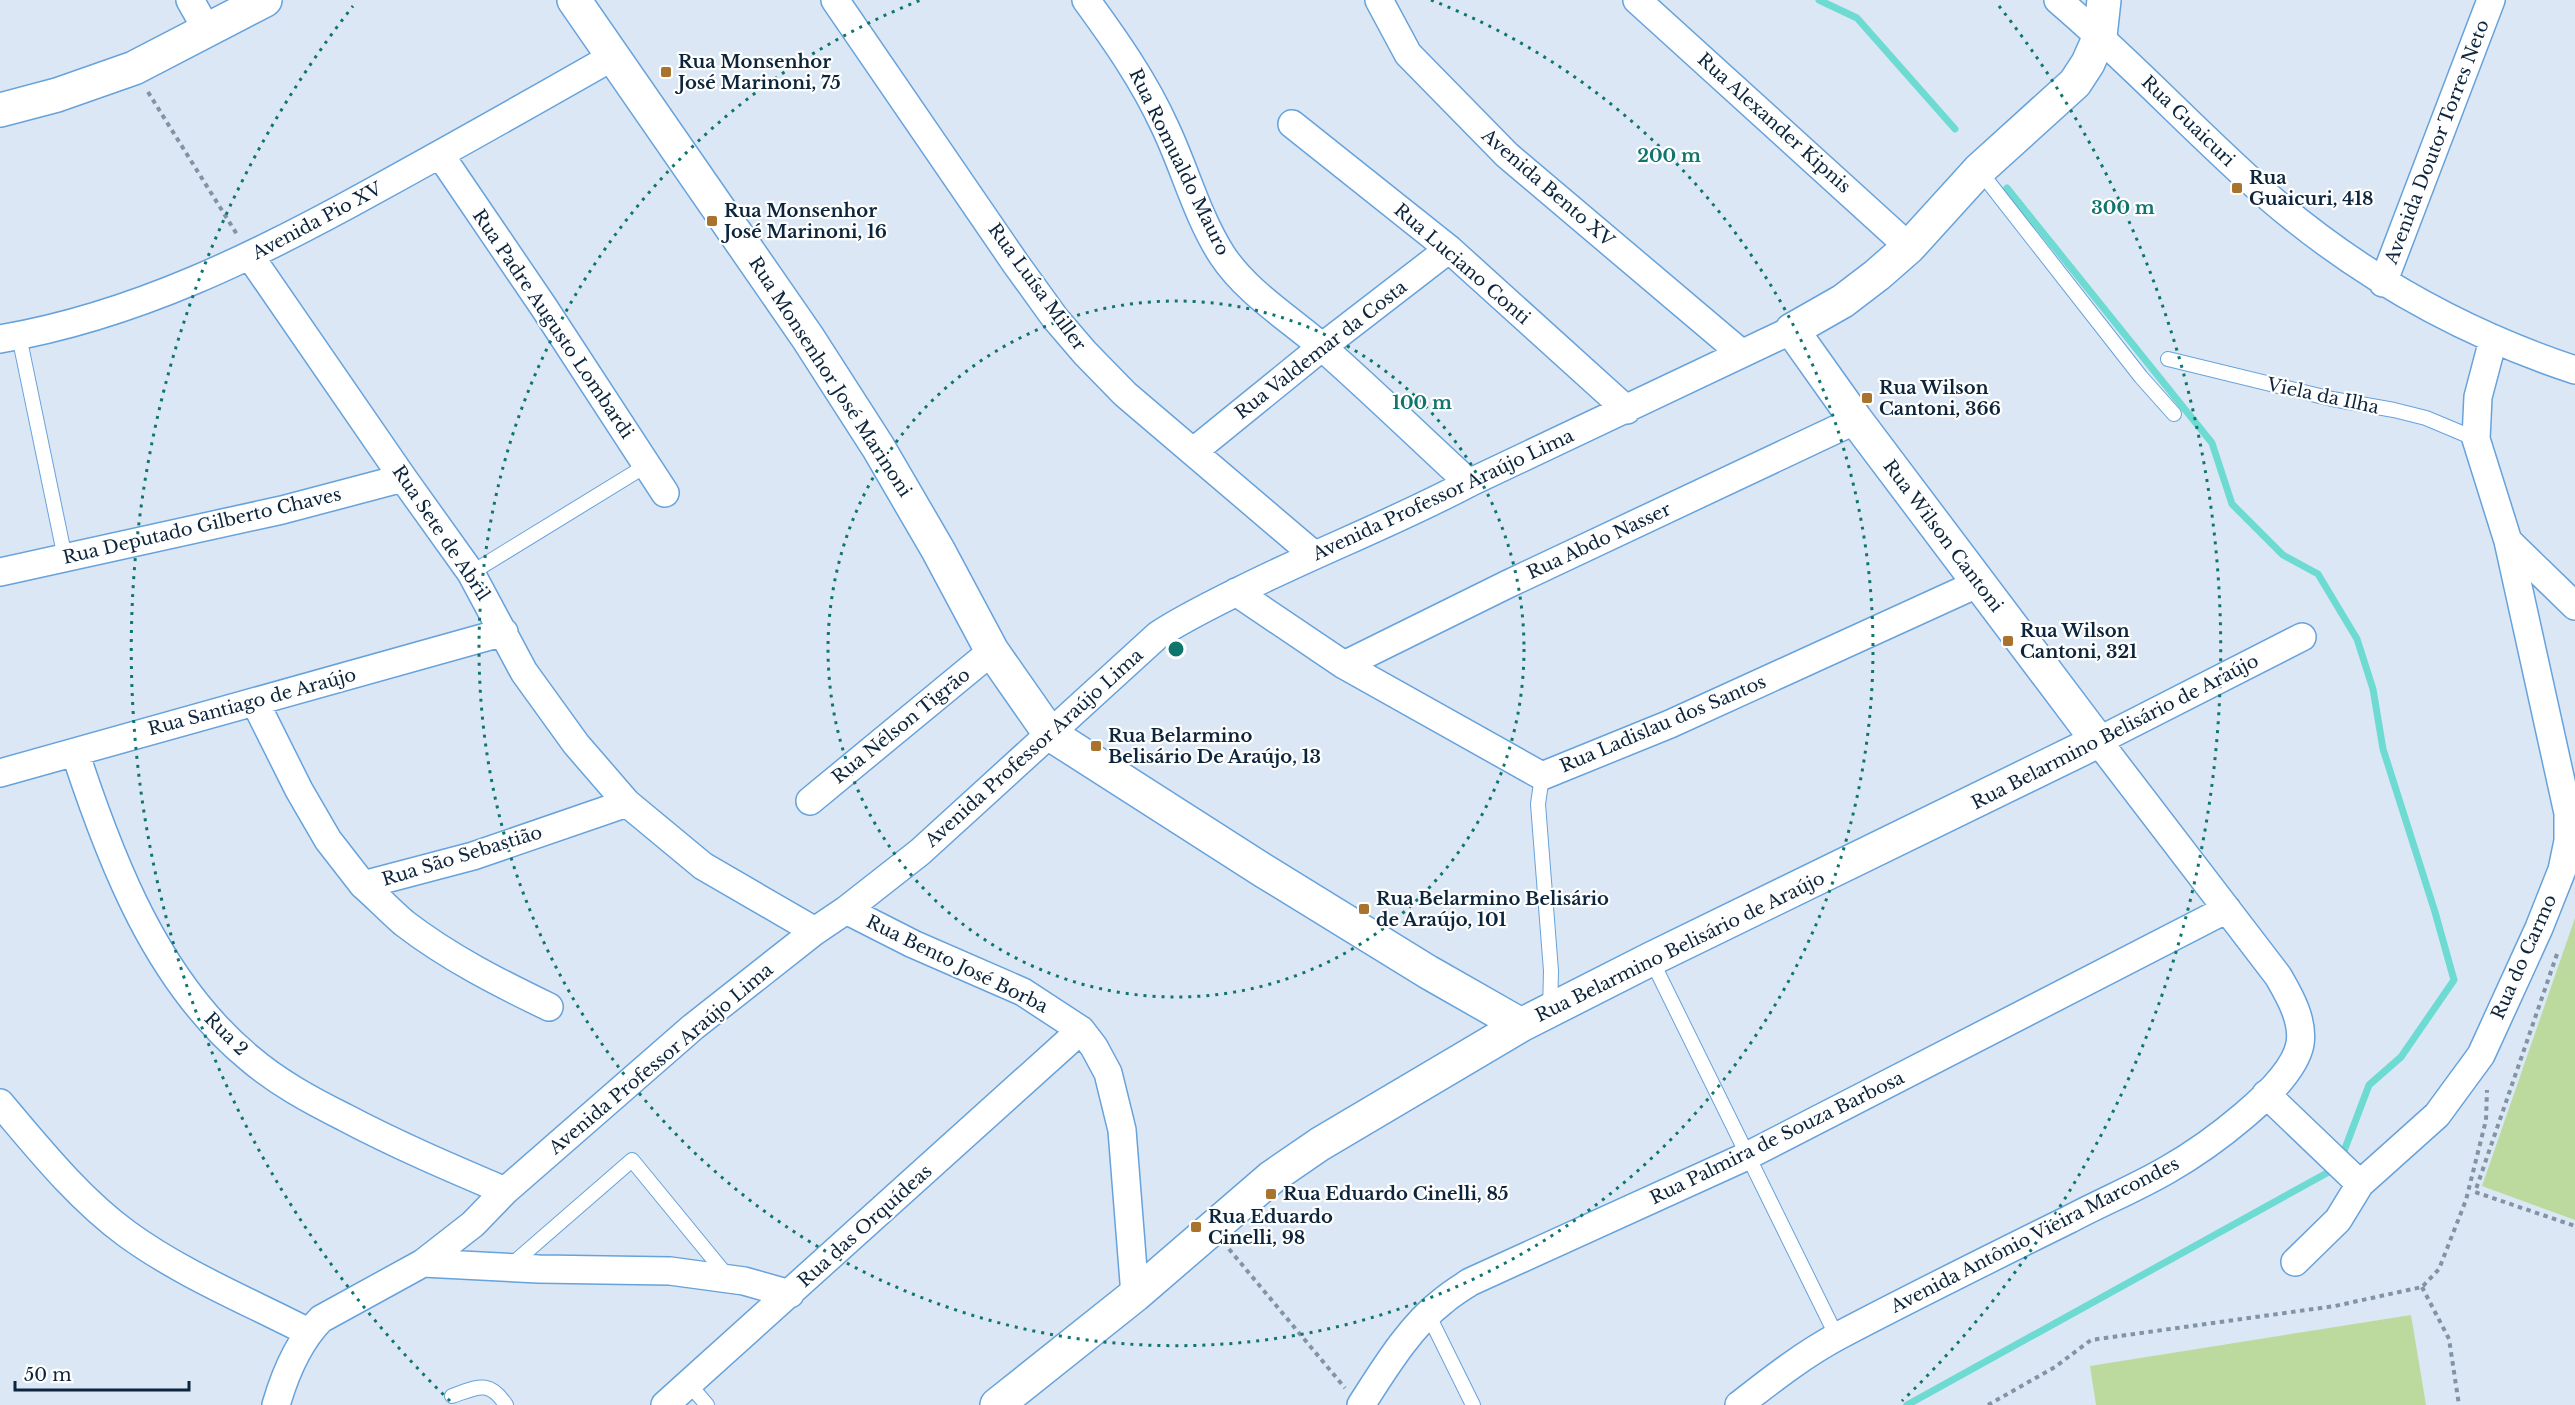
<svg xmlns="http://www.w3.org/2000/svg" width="2575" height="1405" viewBox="0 0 2575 1405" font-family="'Libre Baskerville',serif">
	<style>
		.green { fill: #bdda9e }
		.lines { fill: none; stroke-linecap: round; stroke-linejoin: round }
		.stream { stroke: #6edbd3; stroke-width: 7 }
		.service-casing { stroke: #66a2dc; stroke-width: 16 }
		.minor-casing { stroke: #66a2dc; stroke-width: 30 }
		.tertiary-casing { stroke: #66a2dc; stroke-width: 36 }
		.path { stroke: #8193a4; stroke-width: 4; stroke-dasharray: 4.5 4.5; stroke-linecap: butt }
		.service { stroke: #fff; stroke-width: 14 }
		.minor { stroke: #fff; stroke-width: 27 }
		.tertiary { stroke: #fff; stroke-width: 33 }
		.ring { fill: none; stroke: #0f766e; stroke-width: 3; stroke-dasharray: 3 6 }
		.poi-dot { fill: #a9722d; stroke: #fff; stroke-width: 2 }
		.labels { text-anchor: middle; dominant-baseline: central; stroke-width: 4.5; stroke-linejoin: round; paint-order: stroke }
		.poi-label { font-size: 18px; font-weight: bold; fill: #0c253c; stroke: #fff; text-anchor: start }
		.street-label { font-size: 18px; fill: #0c253c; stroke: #fff }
		.centre { fill: #0f766e; stroke: #fff; stroke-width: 3 }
		.ring-label { font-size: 18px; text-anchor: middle; font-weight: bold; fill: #0f766e; stroke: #fff; stroke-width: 4.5; stroke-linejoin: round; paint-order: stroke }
	</style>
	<rect width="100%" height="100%" fill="#dbe7f4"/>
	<!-- green -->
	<path class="green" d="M 2575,918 L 2575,1220 L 2482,1186 Z
		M 2411,1315 L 2426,1405 L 2096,1405 L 2090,1366 Z"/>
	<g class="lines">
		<!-- stream -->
		<path class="stream" d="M 1819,0 L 1857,18 L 1955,129
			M 2007,188 L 2212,443 L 2232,504 L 2283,555 L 2318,574 L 2357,639 L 2373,689 L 2383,749 L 2435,912 L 2454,980 L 2401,1057 L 2369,1085 L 2341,1159
			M 1907,1405 L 2336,1168"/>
		<!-- service casing -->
		<g class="service-casing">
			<path id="service" d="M 1979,170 L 2141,377 L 2174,414
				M 19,336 L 65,558
				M 2168,359 L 2332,399 L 2394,410 L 2426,418 L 2476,439
				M 471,573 L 647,465
				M 1542,776 L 1538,804 L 1551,971 L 1550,1010
				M 1651,959 L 1837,1337
				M 510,1266 L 632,1160 L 728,1277
				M 1428,1314 L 1473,1405
				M 689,1384 L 707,1405
				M 452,1396 C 478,1387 489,1379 506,1405"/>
		</g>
		<!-- minor casing -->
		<g class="minor-casing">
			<path id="minor" d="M 190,0 L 207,30
				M 835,0 L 1016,264 L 1055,318 L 1085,353 L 1125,394 L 1314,555
				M 1086,0 C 1116,41 1144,81 1165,127 C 1185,169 1197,216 1222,255 C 1247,293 1289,318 1322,347 C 1372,391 1420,438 1469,483
				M 1379,0 L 1408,54 L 1507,155 L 1741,353
				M 1637,0 L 1909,247
				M 2058,0 C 2132,63 2198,135 2271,199 C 2361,276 2463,333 2575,370
				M 1292,124 L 1449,249 L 1627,410
				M 441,156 L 543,306 L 665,493
				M 250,256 L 403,478 L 471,573 L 524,672 L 576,744 L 627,803 L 703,866 L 815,931
				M 2383,283 L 2491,0
				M 0,339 C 135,316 258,255 377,189 C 457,145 535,101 614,56
				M 1194,451 L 1322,347 L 1449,249
				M 2508,541 L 2575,606
				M 0,572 L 282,510 L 403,478
				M 1236,592 L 1344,665 L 1542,776 L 1670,724 L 1979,583
				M 1344,665 L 1508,584 L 1856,420
				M 255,702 L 299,790 L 328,840 L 363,885 L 473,856 L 627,803
				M 75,752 C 111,862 157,981 248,1057 C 277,1082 310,1100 344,1117 C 397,1145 451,1168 505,1191
				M 0,773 L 504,632
				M 810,801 L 992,651
				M 363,885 C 377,897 390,911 404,923 C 448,957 499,983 549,1007
				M 846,910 L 913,944 L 1023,992 L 1081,1030 L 1094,1047 L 1108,1073 L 1122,1130 L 1135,1295
				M 2266,1094 L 2360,1184
				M 0,1103 C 39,1149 78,1198 127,1234 C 182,1274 248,1301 308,1332
				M 2295,1262 L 2338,1220 L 2360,1184 L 2437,1115 L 2481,1055 L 2539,928 L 2562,870 L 2568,841 L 2568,813 L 2508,541 L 2476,439 L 2478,397 L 2493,340
				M 423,1263 L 539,1269 L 670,1271 L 744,1281 L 790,1294
				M 276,1405 C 285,1374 298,1342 321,1319 L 423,1263 L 473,1224 L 505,1191 L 693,1027 L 815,931 L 846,910 L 920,852 L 1158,635 C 1184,618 1211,605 1239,591 C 1314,553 1394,523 1469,483 L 1792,330
				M 665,1405 L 1081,1030
				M 1361,1405 C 1383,1371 1410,1326 1443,1301 C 1451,1294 1461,1288 1470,1282 L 1747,1156 L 2227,909
				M 1739,1405 C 1771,1380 1804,1354 1840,1335 C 1916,1295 1993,1257 2070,1219 C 2102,1202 2136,1188 2167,1170 C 2204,1149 2292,1087 2300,1044 C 2304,1020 2289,995 2278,976 L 2098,741 L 2302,637"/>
		</g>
		<!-- tertiary casing -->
		<g class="tertiary-casing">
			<path id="tertiary" d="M 574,0 L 808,338 L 878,447 L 938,550 L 992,651 L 1050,734 L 1264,871 L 1428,972 L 1521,1025
				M 0,110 L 57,95 L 134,68 L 265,0
				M 997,1405 L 1135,1295 L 1272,1177 L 1320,1144 L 1521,1025 L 1651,959 L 2098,741 L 1856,420 L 1792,330 L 1843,301 L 1877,275 L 1909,247 L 1979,170 L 2075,83 L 2088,63 L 2100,36 L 2104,0"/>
		</g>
		<!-- path -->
		<path class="path" d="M 148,92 L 238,236
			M 2557,954 L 2475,1192 L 2575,1226
			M 1229,1249 L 1345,1388
			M 2422,1287 L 2449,1339 L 2459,1405
			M 1988,1405 L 2055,1367 L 2091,1340 L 2335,1306 L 2422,1287 L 2439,1269 L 2466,1200 L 2486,1120 L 2487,1090"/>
		<!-- service -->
		<use href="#service" class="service"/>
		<!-- minor -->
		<use href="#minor" class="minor"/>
		<!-- tertiary -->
		<use href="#tertiary" class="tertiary"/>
	</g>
	<!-- distance rings -->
	<g class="ring">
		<circle cx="1176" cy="649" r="348"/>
		<path d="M1431 0A697 697 0 1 1 921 0"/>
		<path d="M450 1401A1045 1045 0 0 1 353 6M1999 6A1045 1045 0 0 1 1902 1401"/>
	</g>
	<!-- markers -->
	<g class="poi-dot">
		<rect x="660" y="66" width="12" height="12" rx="3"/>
		<rect x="2231" y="182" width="12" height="12" rx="3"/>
		<rect x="706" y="215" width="12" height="12" rx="3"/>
		<rect x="1861" y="392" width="12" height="12" rx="3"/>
		<rect x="2002" y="635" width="12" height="12" rx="3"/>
		<rect x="1090" y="740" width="12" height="12" rx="3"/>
		<rect x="1358" y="903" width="12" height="12" rx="3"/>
		<rect x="1265" y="1188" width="12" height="12" rx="3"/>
		<rect x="1190" y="1221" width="12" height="12" rx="3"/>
	</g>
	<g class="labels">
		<!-- poi labels -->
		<g class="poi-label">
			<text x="678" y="62">Rua Monsenhor<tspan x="678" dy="21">José Marinoni, 75</tspan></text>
			<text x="2249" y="178">Rua<tspan x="2249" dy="21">Guaicuri, 418</tspan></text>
			<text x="724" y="211">Rua Monsenhor<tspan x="724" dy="21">José Marinoni, 16</tspan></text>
			<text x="1879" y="388">Rua Wilson<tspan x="1879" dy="21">Cantoni, 366</tspan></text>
			<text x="2020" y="631">Rua Wilson<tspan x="2020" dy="21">Cantoni, 321</tspan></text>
			<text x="1108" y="736">Rua Belarmino<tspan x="1108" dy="21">Belisário De Araújo, 13</tspan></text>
			<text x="1376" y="899">Rua Belarmino Belisário<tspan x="1376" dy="21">de Araújo, 101</tspan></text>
			<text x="1283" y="1194">Rua Eduardo Cinelli, 85</text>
			<text x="1208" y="1217">Rua Eduardo<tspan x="1208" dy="21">Cinelli, 98</tspan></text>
		</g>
		<!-- street labels -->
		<g class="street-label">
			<text transform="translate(2188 121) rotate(44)">Rua Guaicuri</text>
			<text transform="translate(1774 123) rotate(42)">Rua Alexander Kipnis</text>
			<text transform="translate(2437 142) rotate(-69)">Avenida Doutor Torres Neto</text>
			<text transform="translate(1179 162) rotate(64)">Rua Romualdo Mauro</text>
			<text transform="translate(1548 188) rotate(41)">Avenida Bento XV</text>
			<text transform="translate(317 221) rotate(-28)">Avenida Pio XV</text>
			<text transform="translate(1462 264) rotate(41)">Rua Luciano Conti</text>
			<text transform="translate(1037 287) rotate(54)">Rua Luísa Miller</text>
			<text transform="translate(553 324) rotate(56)">Rua Padre Augusto Lombardi</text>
			<text transform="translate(1321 350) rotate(-38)">Rua Valdemar da Costa</text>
			<text transform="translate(830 377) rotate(57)">Rua Monsenhor José Marinoni</text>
			<text transform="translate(2323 396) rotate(12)">Viela da Ilha</text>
			<text transform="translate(1443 495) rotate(-25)">Avenida Professor Araújo Lima</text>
			<text transform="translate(202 526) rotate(-13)">Rua Deputado Gilberto Chaves</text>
			<text transform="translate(441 533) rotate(56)">Rua Sete de Abril</text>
			<text transform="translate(1943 536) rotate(53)">Rua Wilson Cantoni</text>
			<text transform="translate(1599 541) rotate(-25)">Rua Abdo Nasser</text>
			<text transform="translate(252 702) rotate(-15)">Rua Santiago de Araújo</text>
			<text transform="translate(1663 724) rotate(-23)">Rua Ladislau dos Santos</text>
			<text transform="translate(901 726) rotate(-39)">Rua Nélson Tigrão</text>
			<text transform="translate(2115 732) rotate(-27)">Rua Belarmino Belisário de Araújo</text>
			<text transform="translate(1034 748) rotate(-42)">Avenida Professor Araújo Lima</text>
			<text transform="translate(462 856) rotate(-17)">Rua São Sebastião</text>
			<text transform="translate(1680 947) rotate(-26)">Rua Belarmino Belisário de Araújo</text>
			<text transform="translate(2524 957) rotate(-66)">Rua do Carmo</text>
			<text transform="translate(957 964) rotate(26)">Rua Bento José Borba</text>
			<text transform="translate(226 1034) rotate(45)">Rua 2</text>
			<text transform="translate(661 1059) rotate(-40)">Avenida Professor Araújo Lima</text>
			<text transform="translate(1777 1138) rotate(-26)">Rua Palmira de Souza Barbosa</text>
			<text transform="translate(865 1226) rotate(-42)">Rua das Orquídeas</text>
			<text transform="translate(2035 1235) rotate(-27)">Avenida Antônio Vieira Marcondes</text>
		</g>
	</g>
	<circle cx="1176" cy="649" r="9" class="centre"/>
	<g class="ring-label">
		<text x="1669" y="162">200 m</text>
		<text x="2123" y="214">300 m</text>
		<text x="1422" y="409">100 m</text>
	</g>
	<!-- scale -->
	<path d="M15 1381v9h174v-9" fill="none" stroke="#0c253c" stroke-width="3"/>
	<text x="24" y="1381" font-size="18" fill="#0c253c" stroke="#ffffff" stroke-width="4.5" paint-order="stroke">50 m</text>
</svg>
